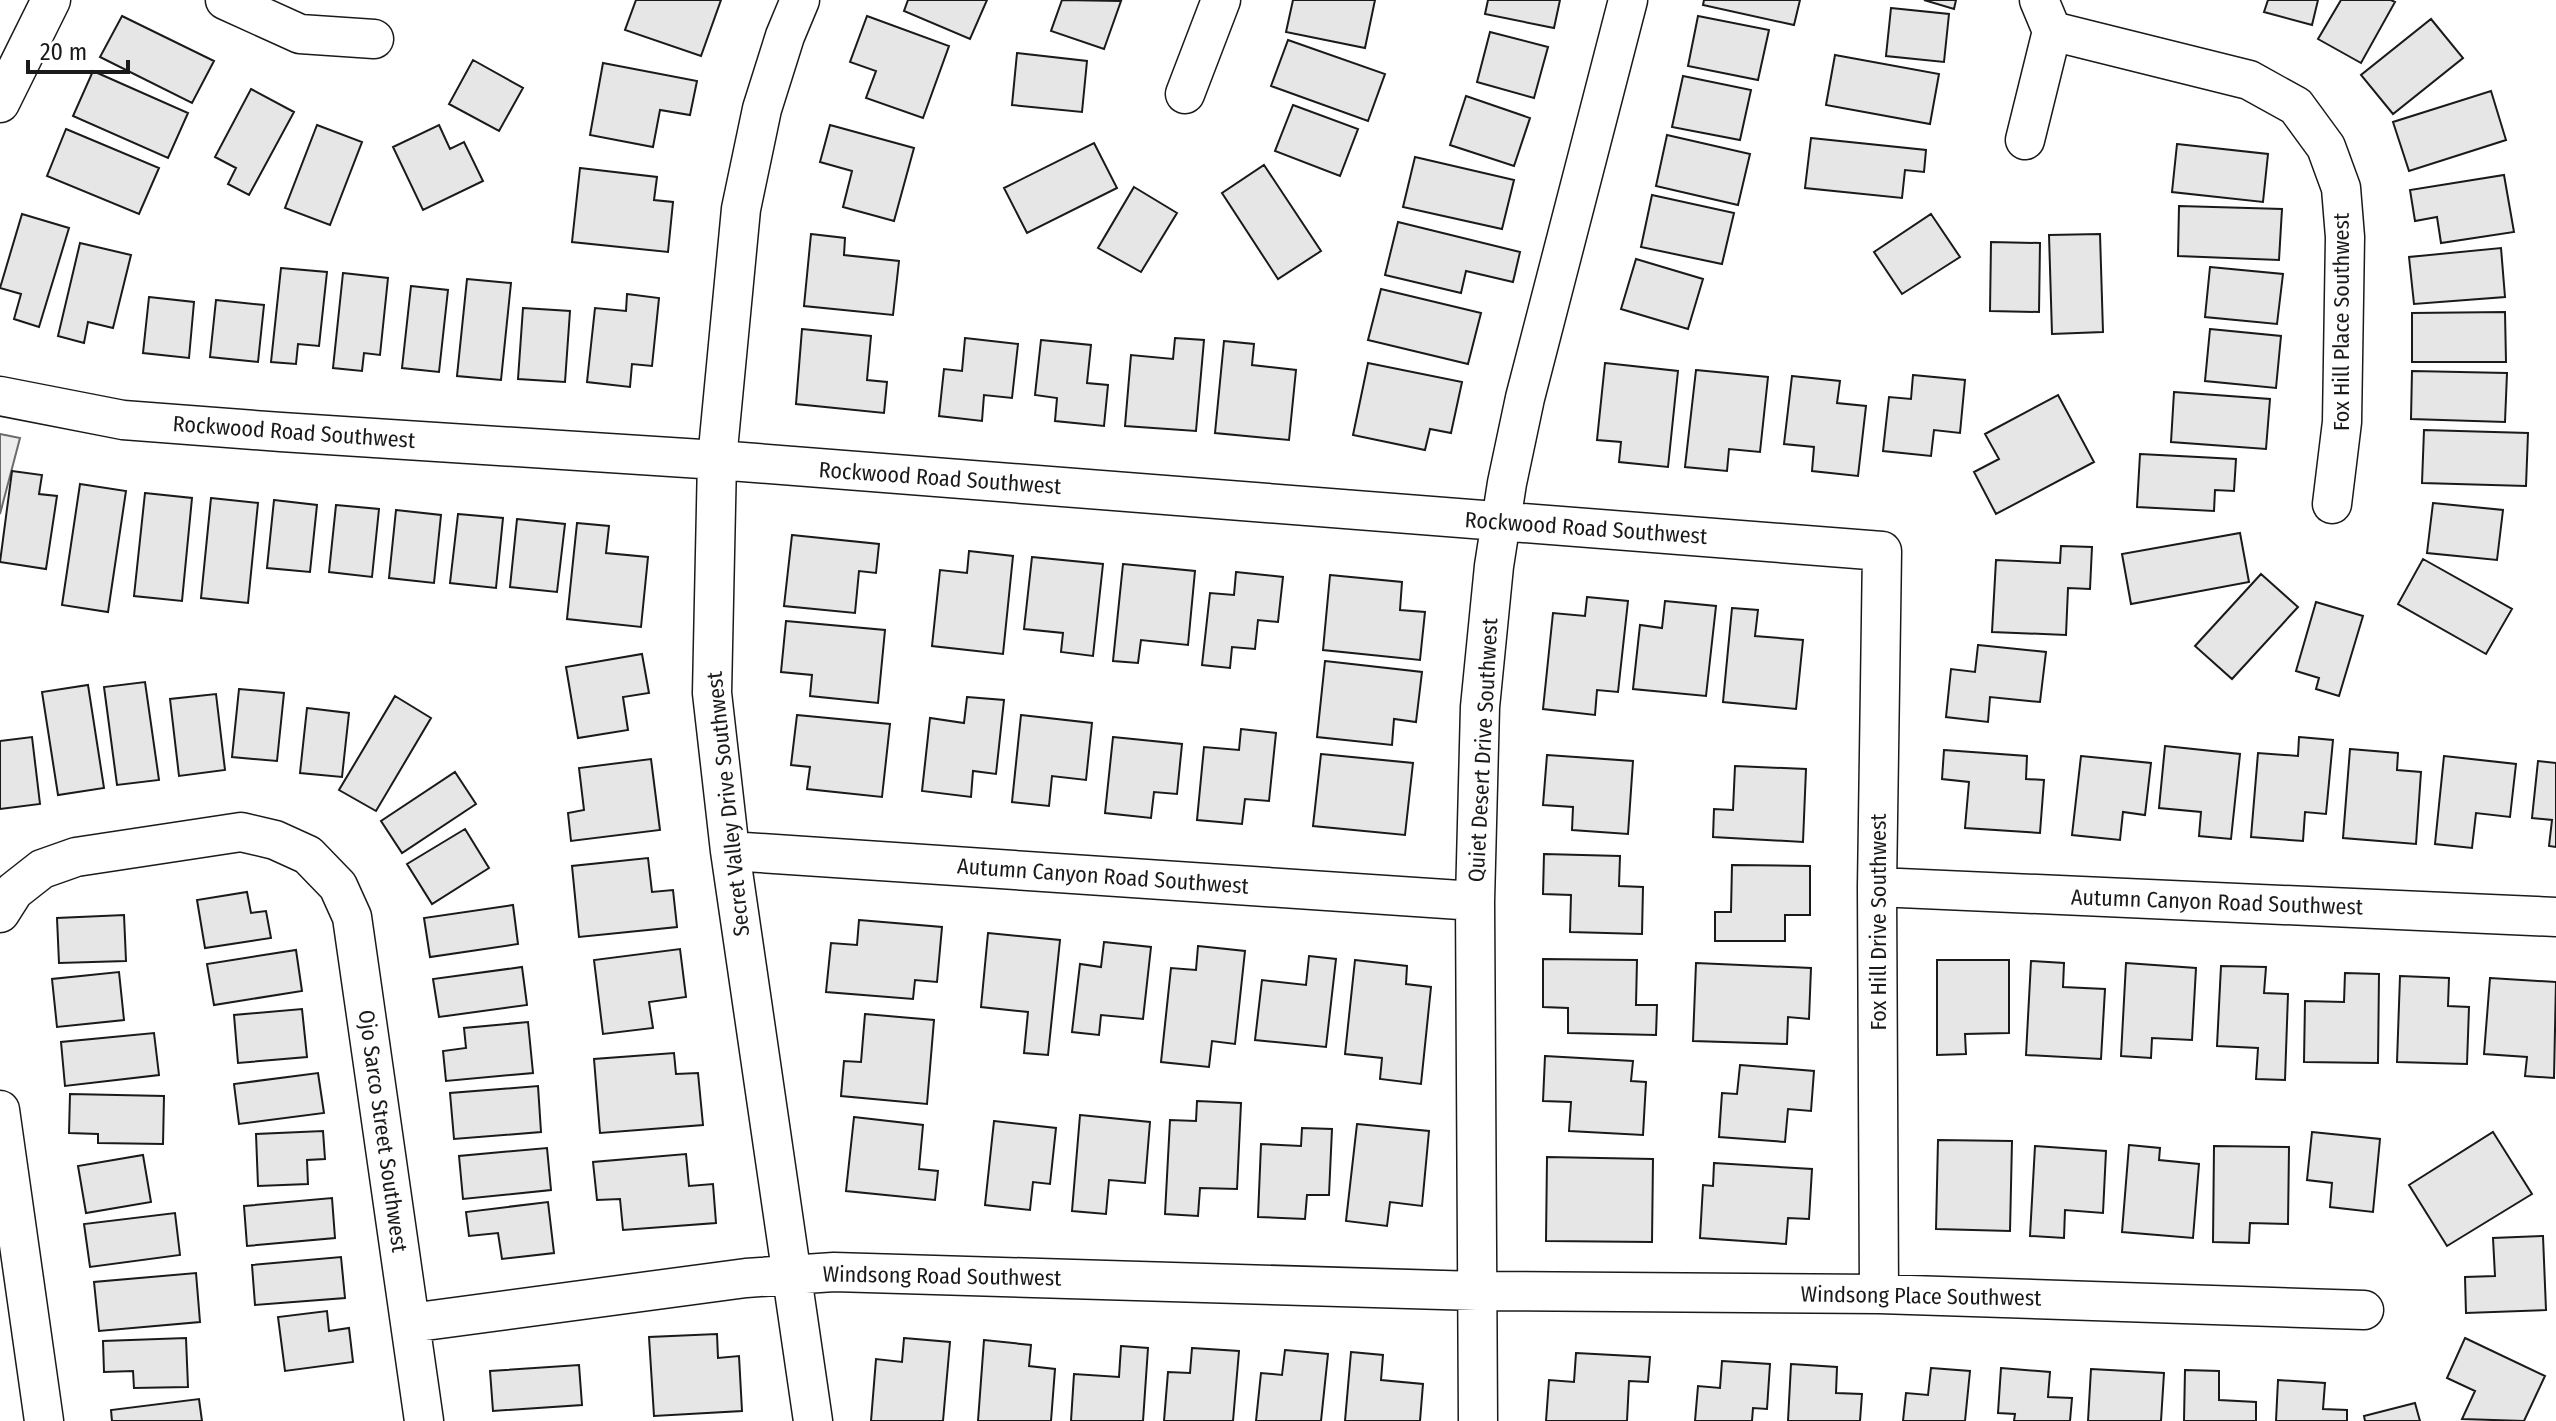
<svg xmlns="http://www.w3.org/2000/svg" width="2556" height="1421" viewBox="0 0 2556 1421" font-family="'Fira Sans Condensed',sans-serif">
	<style>
		.built { fill: #ededed; stroke: #6a6a6a; stroke-width: 2 }
		.building { fill: #e6e6e6; stroke: #1a1a1a; stroke-width: 2 }
		.lines { fill: none; stroke-linecap: round; stroke-linejoin: round }
		.minor-casing { stroke: #1a1a1a; stroke-width: 41 }
		.minor { stroke: #fff; stroke-width: 38 }
		.labels { text-anchor: middle; dominant-baseline: central; stroke-width: 6; stroke-linejoin: round; paint-order: stroke }
		.street-label { font-size: 22px; fill: #1a1a1a; stroke: #fff }
	</style>
	<rect width="100%" height="100%" fill="#fff"/>
	<!-- built -->
	<path class="built" d="M 0,434 L 20,438 L 0,514 Z"/>
	<!-- building -->
	<path class="building" d="M 636,0 L 721,0 L 701,56 L 625,30 Z
		M 908,0 L 987,0 L 970,39 L 904,11 Z
		M 1062,0 L 1121,1 L 1104,49 L 1051,31 Z
		M 1293,0 L 1375,0 L 1365,48 L 1286,32 Z
		M 1488,0 L 1560,0 L 1554,28 L 1485,14 Z
		M 1704,0 L 1800,0 L 1794,25 L 1703,5 Z
		M 1924,0 L 1956,0 L 1954,9 Z
		M 2268,0 L 2318,0 L 2312,25 L 2264,12 Z
		M 2341,0 L 2391,0 L 2395,2 L 2361,63 L 2318,39 Z
		M 1891,8 L 1949,14 L 1944,62 L 1886,56 Z
		M 122,16 L 214,61 L 192,103 L 100,57 Z
		M 867,16 L 949,46 L 923,118 L 866,98 L 876,71 L 850,62 Z
		M 1698,16 L 1769,30 L 1758,80 L 1688,66 Z
		M 2431,19 L 2463,58 L 2393,114 L 2361,75 Z
		M 1490,32 L 1548,47 L 1534,98 L 1477,82 Z
		M 1288,40 L 1385,74 L 1368,121 L 1271,86 Z
		M 1017,53 L 1087,61 L 1082,112 L 1012,105 Z
		M 1835,55 L 1939,74 L 1930,124 L 1826,105 Z
		M 473,60 L 523,88 L 499,131 L 449,104 Z
		M 603,63 L 697,81 L 690,115 L 660,110 L 653,147 L 590,135 Z
		M 93,71 L 188,113 L 168,158 L 73,116 Z
		M 1683,76 L 1751,90 L 1740,140 L 1672,127 Z
		M 251,89 L 294,112 L 249,195 L 228,184 L 236,168 L 215,157 Z
		M 2491,91 L 2506,140 L 2409,171 L 2393,122 Z
		M 1466,96 L 1530,118 L 1514,166 L 1450,145 Z
		M 1293,105 L 1358,129 L 1340,176 L 1275,151 Z
		M 317,125 L 362,142 L 330,225 L 285,208 Z
		M 439,125 L 450,149 L 464,142 L 483,181 L 423,210 L 393,147 Z
		M 830,125 L 914,148 L 894,221 L 843,207 L 852,171 L 820,162 Z
		M 66,129 L 159,168 L 139,214 L 47,176 Z
		M 1667,135 L 1750,154 L 1738,205 L 1656,186 Z
		M 1811,138 L 1926,150 L 1924,172 L 1905,170 L 1902,198 L 1805,188 Z
		M 1094,143 L 1117,188 L 1027,233 L 1004,188 Z
		M 2177,144 L 2268,154 L 2263,202 L 2172,192 Z
		M 1415,157 L 1514,180 L 1502,229 L 1403,207 Z
		M 1264,165 L 1321,251 L 1278,279 L 1222,193 Z
		M 580,168 L 657,177 L 654,200 L 673,202 L 668,252 L 572,242 Z
		M 2504,175 L 2514,232 L 2441,243 L 2437,217 L 2415,221 L 2410,190 Z
		M 1134,187 L 1177,213 L 1141,272 L 1098,248 Z
		M 1652,195 L 1734,213 L 1722,264 L 1641,247 Z
		M 2179,206 L 2282,209 L 2279,260 L 2178,256 Z
		M 22,214 L 69,228 L 39,327 L 14,319 L 21,294 L 0,288 Z
		M 1931,214 L 1960,257 L 1902,294 L 1874,252 Z
		M 1398,222 L 1520,252 L 1513,282 L 1466,271 L 1461,293 L 1385,275 Z
		M 811,234 L 845,238 L 844,255 L 899,261 L 893,315 L 804,306 Z
		M 2100,234 L 2103,332 L 2052,334 L 2049,235 Z
		M 1991,242 L 2040,243 L 2039,312 L 1990,311 Z
		M 80,243 L 131,255 L 113,328 L 88,322 L 84,343 L 58,336 Z
		M 2501,248 L 2505,297 L 2414,304 L 2409,257 Z
		M 1636,259 L 1703,279 L 1688,329 L 1621,309 Z
		M 2210,267 L 2283,274 L 2277,324 L 2205,317 Z
		M 281,268 L 327,272 L 319,346 L 298,344 L 296,364 L 271,362 Z
		M 343,273 L 388,278 L 380,355 L 364,353 L 362,371 L 333,368 Z
		M 467,279 L 511,283 L 501,380 L 457,376 Z
		M 411,286 L 448,290 L 439,372 L 402,368 Z
		M 1381,289 L 1481,313 L 1468,364 L 1368,340 Z
		M 627,294 L 659,298 L 652,366 L 632,364 L 630,387 L 587,382 L 595,308 L 626,311 Z
		M 149,297 L 194,302 L 189,358 L 143,353 Z
		M 216,300 L 264,305 L 258,362 L 210,357 Z
		M 523,308 L 570,311 L 565,382 L 518,379 Z
		M 2505,312 L 2506,362 L 2412,362 L 2412,313 Z
		M 802,329 L 871,336 L 867,380 L 887,382 L 884,413 L 796,404 Z
		M 2210,329 L 2281,336 L 2276,388 L 2205,381 Z
		M 965,338 L 1018,344 L 1012,398 L 984,395 L 982,421 L 939,416 L 944,369 L 962,371 Z
		M 1175,338 L 1204,340 L 1196,431 L 1125,426 L 1131,355 L 1173,359 Z
		M 1041,340 L 1091,345 L 1087,383 L 1108,385 L 1104,426 L 1055,421 L 1057,398 L 1035,395 Z
		M 1224,341 L 1254,344 L 1252,365 L 1296,370 L 1289,440 L 1215,433 Z
		M 1368,363 L 1462,382 L 1451,433 L 1430,429 L 1425,450 L 1353,435 Z
		M 1605,363 L 1678,371 L 1668,467 L 1619,462 L 1621,442 L 1597,440 Z
		M 1696,370 L 1768,377 L 1760,452 L 1729,449 L 1727,471 L 1685,467 Z
		M 2412,371 L 2507,373 L 2505,422 L 2411,419 Z
		M 1913,375 L 1965,380 L 1960,433 L 1934,430 L 1931,456 L 1883,451 L 1889,397 L 1911,399 Z
		M 1792,376 L 1840,381 L 1837,403 L 1866,406 L 1858,476 L 1812,471 L 1814,447 L 1784,444 Z
		M 2174,392 L 2270,399 L 2266,449 L 2171,442 Z
		M 2058,395 L 2094,462 L 1996,514 L 1974,472 L 1999,459 L 1985,434 Z
		M 2424,430 L 2528,433 L 2526,486 L 2422,483 Z
		M 2140,454 L 2236,459 L 2234,491 L 2215,490 L 2214,511 L 2137,507 Z
		M 12,471 L 42,475 L 39,494 L 57,496 L 46,569 L 0,562 Z
		M 80,484 L 126,491 L 108,612 L 62,605 Z
		M 145,493 L 192,498 L 182,601 L 134,596 Z
		M 211,498 L 258,503 L 248,603 L 201,598 Z
		M 274,500 L 317,505 L 310,572 L 267,568 Z
		M 2433,503 L 2503,510 L 2497,560 L 2427,553 Z
		M 336,505 L 379,509 L 372,577 L 329,572 Z
		M 396,510 L 441,515 L 434,583 L 389,578 Z
		M 458,514 L 503,518 L 496,588 L 450,583 Z
		M 517,519 L 565,524 L 557,592 L 510,587 Z
		M 577,523 L 609,526 L 606,553 L 648,557 L 641,627 L 567,619 Z
		M 2240,533 L 2249,582 L 2131,604 L 2122,554 Z
		M 792,535 L 879,544 L 876,573 L 859,571 L 855,613 L 784,606 Z
		M 2061,546 L 2092,547 L 2090,589 L 2068,588 L 2066,635 L 1992,632 L 1996,560 L 2060,563 Z
		M 969,551 L 1013,556 L 1003,654 L 932,646 L 940,570 L 967,573 Z
		M 1032,557 L 1103,564 L 1093,656 L 1061,652 L 1063,633 L 1024,629 Z
		M 2423,559 L 2512,609 L 2486,654 L 2398,604 Z
		M 1123,564 L 1195,571 L 1188,645 L 1141,640 L 1138,663 L 1113,661 Z
		M 1236,572 L 1283,577 L 1278,622 L 1258,620 L 1255,649 L 1232,647 L 1230,668 L 1202,665 L 1210,593 L 1234,595 Z
		M 2261,574 L 2298,607 L 2232,679 L 2195,646 Z
		M 1330,575 L 1402,582 L 1400,610 L 1425,612 L 1420,660 L 1323,650 Z
		M 1587,597 L 1628,601 L 1618,692 L 1597,690 L 1595,715 L 1543,709 L 1553,613 L 1585,616 Z
		M 1665,601 L 1716,606 L 1706,696 L 1633,689 L 1640,625 L 1662,628 Z
		M 2316,602 L 2363,616 L 2339,696 L 2316,689 L 2319,678 L 2296,671 Z
		M 1732,608 L 1758,610 L 1755,636 L 1803,640 L 1796,709 L 1723,702 Z
		M 786,621 L 885,630 L 878,703 L 810,696 L 812,675 L 781,672 Z
		M 1978,645 L 2046,652 L 2040,702 L 1990,697 L 1988,722 L 1946,717 L 1951,669 L 1975,672 Z
		M 642,654 L 649,693 L 623,697 L 628,730 L 578,738 L 566,667 Z
		M 1325,661 L 1422,672 L 1416,722 L 1394,719 L 1392,745 L 1317,737 Z
		M 145,682 L 159,780 L 117,785 L 104,687 Z
		M 88,685 L 104,788 L 58,795 L 42,692 Z
		M 239,689 L 284,693 L 277,761 L 232,757 Z
		M 216,694 L 225,770 L 179,776 L 170,699 Z
		M 395,696 L 431,718 L 376,811 L 339,790 Z
		M 967,697 L 1004,700 L 996,774 L 973,771 L 971,797 L 922,791 L 930,718 L 964,723 Z
		M 307,708 L 349,713 L 342,777 L 300,773 Z
		M 797,715 L 890,724 L 882,797 L 807,789 L 810,767 L 791,765 Z
		M 1021,715 L 1092,723 L 1086,780 L 1052,776 L 1049,806 L 1012,802 Z
		M 1241,729 L 1276,733 L 1269,801 L 1245,799 L 1242,824 L 1197,820 L 1204,747 L 1239,750 Z
		M 32,737 L 40,804 L 0,809 L 0,741 Z
		M 1113,737 L 1182,744 L 1177,794 L 1154,792 L 1151,818 L 1105,813 Z
		M 2299,737 L 2333,740 L 2326,814 L 2305,812 L 2303,841 L 2251,837 L 2258,753 L 2298,756 Z
		M 2165,746 L 2240,754 L 2231,839 L 2199,836 L 2201,812 L 2159,808 Z
		M 2350,749 L 2398,753 L 2397,770 L 2421,772 L 2416,844 L 2343,838 Z
		M 1944,750 L 2027,756 L 2026,779 L 2044,780 L 2040,833 L 1965,828 L 1969,782 L 1942,779 Z
		M 1321,754 L 1413,763 L 1405,835 L 1313,826 Z
		M 1547,755 L 1633,761 L 1628,834 L 1572,830 L 1573,807 L 1543,805 Z
		M 2081,756 L 2151,763 L 2145,815 L 2123,812 L 2120,840 L 2072,835 Z
		M 2444,756 L 2516,764 L 2510,817 L 2476,813 L 2472,848 L 2435,844 Z
		M 651,759 L 660,830 L 571,841 L 568,813 L 584,810 L 579,768 Z
		M 2538,761 L 2556,763 L 2556,847 L 2549,846 L 2552,820 L 2532,818 Z
		M 1735,766 L 1806,769 L 1803,842 L 1713,837 L 1714,809 L 1733,810 Z
		M 455,772 L 476,804 L 402,853 L 381,821 Z
		M 465,829 L 489,868 L 432,904 L 407,864 Z
		M 1544,854 L 1620,856 L 1619,886 L 1643,887 L 1642,934 L 1570,932 L 1571,895 L 1543,894 Z
		M 648,858 L 652,892 L 673,890 L 677,927 L 579,937 L 572,866 Z
		M 1732,865 L 1810,866 L 1810,915 L 1785,915 L 1785,941 L 1715,941 L 1715,912 L 1731,912 Z
		M 247,892 L 251,913 L 266,911 L 271,938 L 205,948 L 197,900 Z
		M 513,905 L 518,944 L 430,957 L 424,918 Z
		M 124,915 L 126,961 L 59,963 L 57,918 Z
		M 859,920 L 942,927 L 937,982 L 915,980 L 913,999 L 826,992 L 831,943 L 857,945 Z
		M 988,933 L 1060,940 L 1048,1055 L 1024,1053 L 1028,1012 L 981,1007 Z
		M 1104,942 L 1151,947 L 1143,1019 L 1101,1015 L 1099,1035 L 1072,1032 L 1080,964 L 1101,967 Z
		M 1198,946 L 1245,951 L 1235,1044 L 1212,1041 L 1209,1067 L 1161,1062 L 1171,968 L 1196,970 Z
		M 680,949 L 686,997 L 649,1002 L 653,1028 L 603,1034 L 594,960 Z
		M 296,950 L 302,991 L 214,1005 L 207,964 Z
		M 1309,956 L 1336,959 L 1326,1047 L 1255,1040 L 1262,980 L 1306,985 Z
		M 1543,959 L 1637,960 L 1636,1005 L 1657,1005 L 1656,1035 L 1568,1033 L 1568,1008 L 1543,1007 Z
		M 1355,960 L 1407,966 L 1406,984 L 1431,987 L 1421,1084 L 1380,1079 L 1382,1058 L 1345,1054 Z
		M 1937,960 L 2009,960 L 2009,1033 L 1965,1034 L 1966,1054 L 1937,1055 Z
		M 2031,961 L 2064,963 L 2063,987 L 2105,989 L 2101,1059 L 2026,1055 Z
		M 1696,963 L 1811,968 L 1809,1019 L 1788,1017 L 1787,1044 L 1693,1041 Z
		M 2126,963 L 2196,968 L 2192,1040 L 2152,1038 L 2151,1058 L 2121,1056 Z
		M 2221,966 L 2266,967 L 2264,993 L 2288,994 L 2285,1080 L 2256,1079 L 2258,1048 L 2217,1046 Z
		M 522,967 L 527,1005 L 439,1017 L 433,979 Z
		M 119,972 L 124,1020 L 57,1027 L 52,979 Z
		M 2345,973 L 2379,974 L 2378,1063 L 2304,1062 L 2305,1001 L 2344,1002 Z
		M 2400,976 L 2449,978 L 2448,1006 L 2469,1007 L 2467,1064 L 2397,1062 Z
		M 2490,978 L 2556,982 L 2554,1078 L 2525,1076 L 2527,1057 L 2484,1054 Z
		M 302,1009 L 307,1057 L 238,1063 L 234,1015 Z
		M 865,1014 L 934,1020 L 927,1104 L 841,1096 L 844,1061 L 861,1062 Z
		M 528,1022 L 533,1073 L 446,1081 L 443,1051 L 466,1048 L 464,1028 Z
		M 154,1033 L 159,1075 L 65,1086 L 61,1042 Z
		M 674,1053 L 676,1074 L 698,1073 L 703,1125 L 600,1133 L 594,1059 Z
		M 1545,1056 L 1633,1061 L 1631,1081 L 1646,1082 L 1643,1135 L 1569,1131 L 1571,1102 L 1543,1101 Z
		M 1740,1065 L 1814,1071 L 1811,1111 L 1788,1109 L 1785,1142 L 1719,1137 L 1722,1093 L 1737,1094 Z
		M 318,1073 L 324,1113 L 239,1124 L 234,1084 Z
		M 538,1086 L 541,1132 L 454,1139 L 450,1093 Z
		M 70,1094 L 164,1096 L 163,1144 L 98,1143 L 98,1134 L 69,1133 Z
		M 1197,1101 L 1241,1103 L 1237,1189 L 1200,1188 L 1198,1216 L 1165,1214 L 1170,1120 L 1196,1121 Z
		M 1080,1115 L 1150,1122 L 1145,1183 L 1109,1180 L 1106,1214 L 1072,1211 Z
		M 854,1117 L 923,1125 L 919,1169 L 938,1171 L 935,1200 L 846,1191 Z
		M 994,1121 L 1056,1128 L 1050,1184 L 1033,1182 L 1030,1210 L 985,1205 Z
		M 1357,1124 L 1429,1131 L 1422,1206 L 1390,1202 L 1387,1226 L 1346,1221 Z
		M 1302,1128 L 1332,1129 L 1329,1195 L 1307,1195 L 1305,1219 L 1258,1217 L 1261,1144 L 1301,1146 Z
		M 323,1131 L 325,1159 L 307,1160 L 308,1184 L 258,1186 L 256,1134 Z
		M 2312,1132 L 2380,1139 L 2373,1212 L 2330,1207 L 2332,1183 L 2307,1180 Z
		M 2493,1132 L 2532,1194 L 2447,1246 L 2409,1185 Z
		M 1938,1140 L 2012,1141 L 2010,1231 L 1936,1229 Z
		M 2129,1145 L 2160,1148 L 2159,1160 L 2199,1164 L 2193,1238 L 2122,1232 Z
		M 2035,1146 L 2106,1151 L 2103,1213 L 2065,1210 L 2064,1238 L 2030,1236 Z
		M 2214,1146 L 2289,1147 L 2288,1224 L 2250,1223 L 2249,1243 L 2213,1242 Z
		M 547,1148 L 551,1190 L 463,1199 L 459,1156 Z
		M 686,1154 L 689,1186 L 713,1184 L 716,1223 L 623,1230 L 620,1199 L 597,1200 L 593,1162 Z
		M 143,1155 L 151,1202 L 86,1213 L 78,1166 Z
		M 1547,1157 L 1653,1159 L 1652,1242 L 1546,1241 Z
		M 1714,1163 L 1812,1169 L 1809,1219 L 1788,1218 L 1786,1244 L 1700,1238 L 1703,1185 L 1713,1186 Z
		M 332,1198 L 335,1238 L 247,1246 L 244,1206 Z
		M 548,1202 L 554,1253 L 502,1259 L 498,1233 L 469,1236 L 466,1212 Z
		M 175,1213 L 180,1255 L 90,1267 L 84,1224 Z
		M 2543,1236 L 2546,1310 L 2466,1313 L 2465,1277 L 2495,1276 L 2493,1238 Z
		M 341,1257 L 345,1298 L 255,1305 L 252,1265 Z
		M 196,1273 L 200,1322 L 99,1331 L 94,1282 Z
		M 327,1311 L 329,1331 L 349,1328 L 353,1362 L 285,1371 L 278,1317 Z
		M 717,1334 L 718,1358 L 739,1356 L 742,1411 L 654,1416 L 649,1337 Z
		M 186,1338 L 188,1387 L 134,1388 L 133,1371 L 104,1372 L 103,1341 Z
		M 904,1338 L 950,1342 L 943,1421 L 871,1421 L 876,1359 L 902,1362 Z
		M 2465,1338 L 2545,1376 L 2524,1421 L 2462,1419 L 2475,1391 L 2447,1378 Z
		M 984,1340 L 1031,1345 L 1029,1366 L 1055,1369 L 1051,1421 L 978,1421 Z
		M 1121,1346 L 1148,1348 L 1143,1421 L 1071,1421 L 1074,1374 L 1119,1377 Z
		M 1192,1348 L 1239,1351 L 1233,1421 L 1164,1421 L 1168,1372 L 1190,1373 Z
		M 1285,1350 L 1328,1354 L 1321,1421 L 1256,1421 L 1261,1373 L 1282,1375 Z
		M 1351,1352 L 1383,1355 L 1381,1380 L 1423,1384 L 1420,1421 L 1345,1421 Z
		M 1576,1353 L 1650,1357 L 1648,1382 L 1629,1381 L 1627,1421 L 1546,1421 L 1549,1380 L 1574,1382 Z
		M 1722,1361 L 1770,1364 L 1767,1409 L 1753,1408 L 1752,1421 L 1695,1421 L 1698,1386 L 1720,1388 Z
		M 1791,1364 L 1837,1367 L 1836,1393 L 1862,1394 L 1860,1421 L 1788,1421 Z
		M 579,1365 L 582,1405 L 493,1411 L 490,1371 Z
		M 1931,1368 L 1970,1371 L 1965,1421 L 1903,1421 L 1906,1393 L 1928,1395 Z
		M 2001,1368 L 2050,1372 L 2048,1397 L 2072,1398 L 2070,1421 L 2014,1421 L 2015,1414 L 1998,1413 Z
		M 2091,1369 L 2164,1373 L 2161,1421 L 2088,1421 Z
		M 2185,1370 L 2219,1371 L 2219,1400 L 2256,1402 L 2256,1421 L 2184,1421 Z
		M 2278,1380 L 2325,1383 L 2323,1409 L 2347,1410 L 2347,1421 L 2276,1421 Z
		M 199,1399 L 202,1421 L 112,1421 L 111,1410 Z
		M 2415,1403 L 2420,1421 L 2365,1421 L 2364,1416 Z"/>
	<g class="lines">
		<!-- minor casing -->
		<g class="minor-casing">
			<path id="minor" d="M 225,0 L 300,34 L 374,39
				M 800,0 L 785,36 L 762,109 L 741,209 L 717,460 L 712,693 L 730,851 L 813,1421
				M 2039,0 L 2052,31 L 2249,80 L 2296,106 L 2326,147 L 2341,188 L 2345,237 L 2342,422 L 2332,504
				M 1185,94 L 1221,0
				M 0,103 L 51,0
				M 2025,140 L 2052,31
				M 0,396 L 123,420 L 281,432 L 717,460 L 1882,551 L 1877,887 L 1879,1294
				M 730,851 L 1475,901
				M 1877,887 L 2556,917
				M 0,913 L 14,891 L 42,869 L 76,857 L 241,832 L 275,840 L 308,855 L 338,886 L 352,917 L 424,1421
				M 0,1110 L 44,1421
				M 410,1323 L 746,1278 L 834,1272 L 1477,1291 L 1879,1294 L 2364,1310
				M 1478,1421 L 1475,901 L 1480,707 L 1494,566 L 1507,483 L 1525,398 L 1628,0"/>
		</g>
		<!-- minor -->
		<use href="#minor" class="minor"/>
	</g>
	<g class="labels">
		<!-- street labels -->
		<g class="street-label">
			<text transform="translate(2341 322) rotate(-90)">Fox Hill Place Southwest</text>
			<text transform="translate(294 432) rotate(4)">Rockwood Road Southwest</text>
			<text transform="translate(940 478) rotate(4)">Rockwood Road Southwest</text>
			<text transform="translate(1586 528) rotate(4)">Rockwood Road Southwest</text>
			<text transform="translate(1483 750) rotate(-87)">Quiet Desert Drive Southwest</text>
			<text transform="translate(728 804) rotate(-96)">Secret Valley Drive Southwest</text>
			<text transform="translate(1103 876) rotate(4)">Autumn Canyon Road Southwest</text>
			<text transform="translate(2217 902) rotate(2)">Autumn Canyon Road Southwest</text>
			<text transform="translate(1878 922) rotate(-90)">Fox Hill Drive Southwest</text>
			<text transform="translate(383 1131) rotate(82)">Ojo Sarco Street Southwest</text>
			<text transform="translate(942 1276) rotate(1)">Windsong Road Southwest</text>
			<text transform="translate(1921 1296) rotate(1)">Windsong Place Southwest</text>
		</g>
	</g>
	<!-- scale -->
	<path d="M28 60v12h100v-12" fill="none" stroke="#1a1a1a" stroke-width="4"/>
	<text x="40" y="60" font-size="24" fill="#1a1a1a" stroke="#ffffff" stroke-width="6" paint-order="stroke">20 m</text>
</svg>
